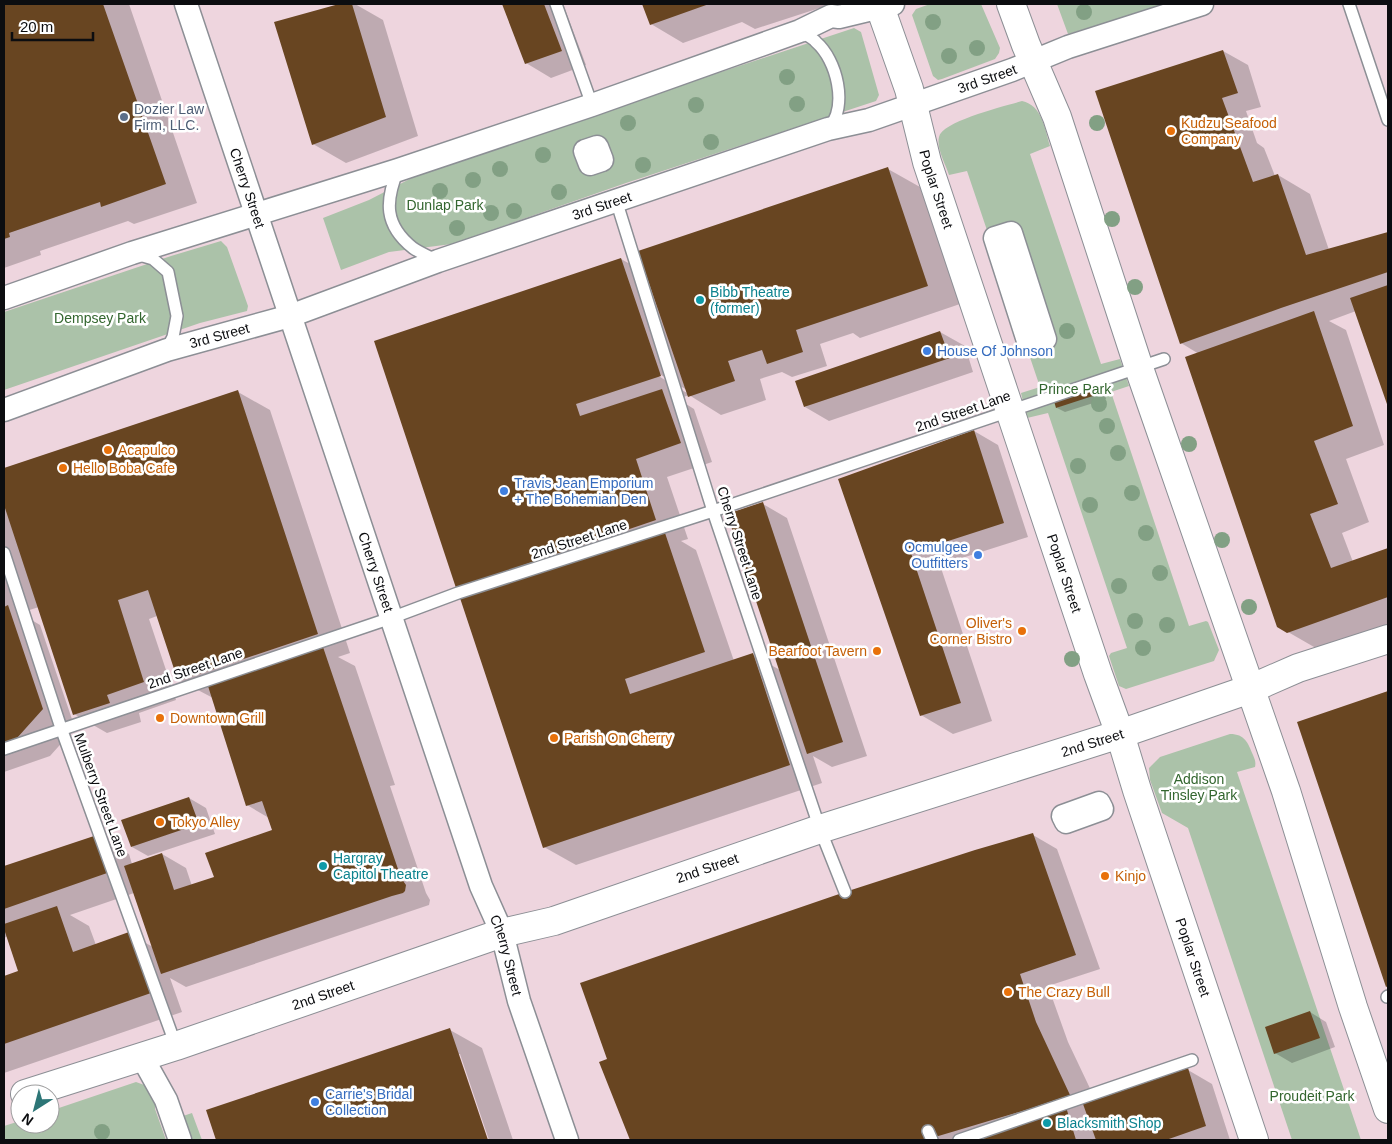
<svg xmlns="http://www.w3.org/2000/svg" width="1392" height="1144" viewBox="0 0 1392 1144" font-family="Helvetica,sans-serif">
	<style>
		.commercial { fill: #eed5de; fill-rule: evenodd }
		.green { fill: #abc2a9 }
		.shadow { fill: #0003; fill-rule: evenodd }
		.building { fill: #684521 }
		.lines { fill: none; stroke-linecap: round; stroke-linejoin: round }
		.lane-casing { stroke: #8c8f95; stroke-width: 14 }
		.street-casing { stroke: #8c8f95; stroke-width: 25 }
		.secondary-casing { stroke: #8c8f95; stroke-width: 30 }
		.lane { stroke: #fff; stroke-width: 11 }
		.street { stroke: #fff; stroke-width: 22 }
		.secondary { stroke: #fff; stroke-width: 28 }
		.tree { fill: #82a084 }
		.service-dot { fill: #5c6f8a; stroke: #fff; stroke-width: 2 }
		.food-dot { fill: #e8710a; stroke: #fff; stroke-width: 2 }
		.culture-dot { fill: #0f9aa8; stroke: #fff; stroke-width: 2 }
		.shop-dot { fill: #3f7fe0; stroke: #fff; stroke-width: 2 }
		.labels { text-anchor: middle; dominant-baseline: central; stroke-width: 5; stroke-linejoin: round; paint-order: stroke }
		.street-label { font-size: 14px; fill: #0c0d10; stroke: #fff }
		.service-label { font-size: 14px; fill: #4e5e75; stroke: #fff; text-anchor: start }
		.food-label { font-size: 14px; fill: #c56008; stroke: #fff; text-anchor: start }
		.park-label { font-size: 14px; fill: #33662f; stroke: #fff }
		.culture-label { font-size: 14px; fill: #0d838f; stroke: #fff; text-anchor: start }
		.shop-label { font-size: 14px; fill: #366cbe; stroke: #fff; text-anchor: start }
	</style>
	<rect width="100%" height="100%" fill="#e3e6ed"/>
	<!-- commercial -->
	<path class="commercial" d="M 4,4 L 1388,4 L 1388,1140 L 4,1140 ZM 20,1094 L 50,1094 L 50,1124 L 20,1124 Z"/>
	<!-- green -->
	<path class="green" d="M 930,4 L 981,4 L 1000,48 L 999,53 L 995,59 L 942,79 L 938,80 L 933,76 L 912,15 L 916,9 Z
		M 1057,4 L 1168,4 L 1068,34 Z
		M 854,28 L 861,32 L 879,95 L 876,101 L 626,183 L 452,244 L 389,252 L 341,270 L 323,218 L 369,200 L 431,168 Z
		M 1022,101 C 1042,105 1045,129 1050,146 L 1030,154 L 1101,364 L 1120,359 L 1129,386 L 1111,392 L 1189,626 L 1206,621 L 1208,622 L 1219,650 L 1214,661 L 1126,689 L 1119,686 L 1109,656 L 1111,653 L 1127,648 L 1048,413 L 1027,418 L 1021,393 L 1040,387 L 967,171 L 949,175 C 946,165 936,148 939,137 C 942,121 1005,106 1022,101 Z
		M 221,241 L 227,247 L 248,306 L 247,311 L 200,323 L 4,390 L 4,312 L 171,256 Z
		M 1230,734 C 1245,734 1248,743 1253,755 C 1255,760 1256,762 1255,767 L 1237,772 L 1361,1140 L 1292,1140 L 1188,828 L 1162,813 L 1150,780 L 1149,768 L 1160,757 Z
		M 136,1082 L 147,1086 L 155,1101 L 155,1109 L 166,1140 L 70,1140 L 69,1139 L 63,1140 L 4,1140 L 4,1126 L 20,1121 L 20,1124 L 50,1124 L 50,1111 Z
		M 192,1113 L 202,1140 L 191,1140 L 183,1116 Z"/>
	<!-- shadow -->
	<path class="shadow" d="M 4,4 L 129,4 L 197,203 L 134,224 L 128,221 L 40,251 L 41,255 L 4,268 Z
		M 344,4 L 355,4 L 383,20 L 418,136 L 346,163 L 313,144 L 276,23 Z
		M 504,4 L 563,4 L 586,65 L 551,78 L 526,63 Z
		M 644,4 L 832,4 L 755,29 L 742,22 L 683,43 L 651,24 Z
		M 1223,51 L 1248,65 L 1261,107 L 1246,111 L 1257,143 L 1264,148 L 1275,176 L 1278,175 L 1310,194 L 1329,250 L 1388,233 L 1388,404 L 1356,311 L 1329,321 L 1346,330 L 1384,445 L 1346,459 L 1369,522 L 1342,533 L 1353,562 L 1388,550 L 1388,627 L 1321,651 L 1288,632 L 1199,354 L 1181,343 Z
		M 888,169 L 920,187 L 960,304 L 860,338 L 853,333 L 820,344 L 827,366 L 792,377 L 782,372 L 760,379 L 766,400 L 721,415 L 689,395 L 678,399 L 694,409 L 712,462 L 667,477 L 688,539 L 681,541 L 696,550 L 734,661 L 753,655 L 780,670 L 763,504 L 787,518 L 867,756 L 832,767 L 813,756 L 822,783 L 576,865 L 544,847 L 457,587 L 621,259 L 648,274 ZM 656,372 L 687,390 L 687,393 L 655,374 Z
		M 940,332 L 965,346 L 973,372 L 829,421 L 805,407 Z
		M 1101,383 L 1106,399 L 1065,412 L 1057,408 Z
		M 238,392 L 270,410 L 350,653 L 338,657 L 355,666 L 395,785 L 390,786 L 426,893 L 430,900 L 429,905 L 186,987 L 170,978 L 182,1012 L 4,1073 L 4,977 L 20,972 L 8,936 L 4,938 L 4,868 L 97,836 L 129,854 L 132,864 L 162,854 L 186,868 L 192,886 L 215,878 L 274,831 L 269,818 L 247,805 L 213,698 L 179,680 L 157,616 L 149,619 L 176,700 L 139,713 L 141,722 L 107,733 L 74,714 L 39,607 L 20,613 L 40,625 L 75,728 L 50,756 L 4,772 L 4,469 ZM 134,893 L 153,947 L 129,934 L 96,945 L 89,926 L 70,915 Z
		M 974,431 L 998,445 L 1028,537 L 940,565 L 992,721 L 953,734 L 921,715 L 840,480 Z
		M 1388,693 L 1388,986 L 1299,722 Z
		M 189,798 L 206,808 L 215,834 L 148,856 L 132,847 Z
		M 1033,835 L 1057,849 L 1100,969 L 1048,986 L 1068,1042 L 1096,1101 L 1188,1070 L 1212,1084 L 1230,1140 L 632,1140 L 601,1063 ZM 1089,1117 L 1091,1123 L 1084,1119 Z
		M 1310,1012 L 1326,1022 L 1335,1047 L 1292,1063 L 1275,1053 Z
		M 450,1030 L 482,1048 L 513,1140 L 489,1140 L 460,1054 L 458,1054 L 486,1140 L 217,1140 L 207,1111 Z"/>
	<!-- building -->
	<path class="building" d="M 4,4 L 103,4 L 166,184 L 101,207 L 100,202 L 9,233 L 10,237 L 4,239 Z
		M 339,4 L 352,4 L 386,117 L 312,145 L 274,22 Z
		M 502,4 L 544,4 L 562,51 L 525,64 Z
		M 642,4 L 709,4 L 650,25 Z
		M 1223,50 L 1238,93 L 1222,98 L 1253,182 L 1278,174 L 1306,255 L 1388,232 L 1388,272 L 1281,308 L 1180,344 L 1095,91 Z
		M 888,167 L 928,286 L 796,330 L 803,352 L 767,364 L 762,350 L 728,361 L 735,381 L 688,397 L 638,251 Z
		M 621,258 L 661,376 L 576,404 L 580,416 L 662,389 L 681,443 L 636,459 L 656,520 L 456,588 L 374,341 Z
		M 1388,285 L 1388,407 L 1350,298 Z
		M 1314,311 L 1353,426 L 1314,441 L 1338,504 L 1310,514 L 1331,568 L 1388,548 L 1388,597 L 1287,633 L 1277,627 L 1185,357 Z
		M 940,331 L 950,358 L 804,407 L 795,381 Z
		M 1093,377 L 1099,394 L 1056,408 L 1051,391 Z
		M 238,390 L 318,634 L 178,681 L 148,590 L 118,600 L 144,682 L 107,695 L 110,703 L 73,715 L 4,505 L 4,468 Z
		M 974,430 L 1004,523 L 911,553 L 961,703 L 920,716 L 838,479 Z
		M 763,502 L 843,742 L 807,754 L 727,514 Z
		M 664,530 L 705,652 L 625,679 L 630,694 L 753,653 L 790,765 L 543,848 L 460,598 Z
		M 8,605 L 43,709 L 17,738 L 4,743 L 4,607 Z
		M 323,647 L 401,878 L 406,885 L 405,891 L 403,893 L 392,896 L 161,974 L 124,866 L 162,853 L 174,890 L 214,877 L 205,853 L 272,830 L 262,801 L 246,806 L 208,686 Z
		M 1388,691 L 1388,986 L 1386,987 L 1297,722 Z
		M 189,797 L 199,824 L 131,847 L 121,820 Z
		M 1033,833 L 1076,955 L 1020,974 L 1036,1022 L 1070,1095 L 1029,1109 L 925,1140 L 630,1140 L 599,1062 L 607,1059 L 580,983 L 845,892 L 975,850 Z
		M 97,835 L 110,872 L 4,909 L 4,866 Z
		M 57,906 L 73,952 L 129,932 L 151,993 L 4,1044 L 4,976 L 18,971 L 4,929 L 4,924 Z
		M 1310,1011 L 1320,1038 L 1274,1054 L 1265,1027 Z
		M 450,1028 L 488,1140 L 216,1140 L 206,1110 Z
		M 1188,1068 L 1206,1126 L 1166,1140 L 1096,1140 L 1083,1104 Z
		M 1066,1107 L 1076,1140 L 979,1140 Z"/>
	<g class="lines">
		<!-- lane casing -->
		<g class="lane-casing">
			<path id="lane" d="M 556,4 L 592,105
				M 1349,4 L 1388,120
				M 800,31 C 805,35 812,37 816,42 C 837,60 848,106 829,128
				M 398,170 C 385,201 384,225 413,248 C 420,253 430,257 438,261
				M 616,200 L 713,511 L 820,829 L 845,892
				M 136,254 L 153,259 L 168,272 L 177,316 L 173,337 L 167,349
				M 4,553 L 61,728 L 176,1046
				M 4,749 L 391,618 L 458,593 L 713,511 L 1164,359
				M 1387,997 L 1388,996
				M 928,1131 L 932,1140
				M 959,1140 L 1192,1060"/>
		</g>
		<!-- street casing -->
		<g class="street-casing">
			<g id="street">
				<path id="s1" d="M 186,4 L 481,886 L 502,933 L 519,1001 L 567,1140"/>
				<path d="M 597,147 L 602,160 L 590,164 L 585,151 Z"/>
				<path d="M 1011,233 L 1045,339 L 1029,344 L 995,238 Z"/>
				<path d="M 4,298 L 132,253 L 398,170 L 592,105 L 800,31 L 831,16 L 839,17 L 893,4"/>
				<path id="s2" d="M 4,410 L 167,350 L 290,316 L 438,261 L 828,129 L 869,120 L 1012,70 L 1068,47 L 1202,4"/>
				<path d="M 1099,803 L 1102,809 L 1066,822 L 1063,816 Z"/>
				<path d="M 142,1057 L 166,1100 L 180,1140"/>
			</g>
		</g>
		<!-- secondary casing -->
		<g class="secondary-casing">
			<g id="secondary">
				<path id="s3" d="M 879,4 L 909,89 L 927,162 L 1098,674 L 1120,734 L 1137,790 L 1254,1140"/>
				<path d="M 1011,4 L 1026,45 L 1057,117 L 1139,368 L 1286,791 L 1353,1007 L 1388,1109"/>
				<path id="s4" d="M 25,1094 L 176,1046 L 502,933 L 554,921 L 820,829 L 1120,734 L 1250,689 L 1298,668 L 1388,639"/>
			</g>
		</g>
		<!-- lane -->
		<use href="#lane" class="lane"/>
		<!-- street -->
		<use href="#street" class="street"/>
		<!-- secondary -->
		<use href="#secondary" class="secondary"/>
	</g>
	<!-- trees -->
	<g class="tree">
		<circle cx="1084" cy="12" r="8"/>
		<circle cx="933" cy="22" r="8"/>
		<circle cx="977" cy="48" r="8"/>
		<circle cx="949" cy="56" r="8"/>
		<circle cx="787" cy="77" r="8"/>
		<circle cx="797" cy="104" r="8"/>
		<circle cx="696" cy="105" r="8"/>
		<circle cx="628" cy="123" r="8"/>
		<circle cx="1097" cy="123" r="8"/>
		<circle cx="711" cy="142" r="8"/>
		<circle cx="543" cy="155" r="8"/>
		<circle cx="643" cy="165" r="8"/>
		<circle cx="500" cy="169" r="8"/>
		<circle cx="473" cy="180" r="8"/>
		<circle cx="440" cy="191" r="8"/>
		<circle cx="559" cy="192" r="8"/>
		<circle cx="514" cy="211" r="8"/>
		<circle cx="491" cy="213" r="8"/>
		<circle cx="1112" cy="219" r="8"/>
		<circle cx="457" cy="228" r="8"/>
		<circle cx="1135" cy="287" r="8"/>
		<circle cx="1067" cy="331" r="8"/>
		<circle cx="1099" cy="404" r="8"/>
		<circle cx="1107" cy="426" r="8"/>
		<circle cx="1189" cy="444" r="8"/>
		<circle cx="1118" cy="453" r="8"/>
		<circle cx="1078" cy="466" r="8"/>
		<circle cx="1132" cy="493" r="8"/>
		<circle cx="1090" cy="505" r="8"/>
		<circle cx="1146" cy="533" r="8"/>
		<circle cx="1222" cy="540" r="8"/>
		<circle cx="1160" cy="573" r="8"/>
		<circle cx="1119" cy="586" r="8"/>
		<circle cx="1249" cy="607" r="8"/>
		<circle cx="1135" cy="621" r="8"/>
		<circle cx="1167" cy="625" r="8"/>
		<circle cx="1143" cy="648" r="8"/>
		<circle cx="1072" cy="659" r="8"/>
		<circle cx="102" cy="1132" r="8"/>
	</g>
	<!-- markers -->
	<circle class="service-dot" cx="124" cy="117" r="5"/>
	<g class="food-dot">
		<circle cx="1171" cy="131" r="5"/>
		<circle cx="108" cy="450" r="5"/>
		<circle cx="63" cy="468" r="5"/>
		<circle cx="1022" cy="631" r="5"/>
		<circle cx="877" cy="651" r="5"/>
		<circle cx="160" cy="718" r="5"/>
		<circle cx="554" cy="738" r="5"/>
		<circle cx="160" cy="822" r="5"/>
		<circle cx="1105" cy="876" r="5"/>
		<circle cx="1008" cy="992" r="5"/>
	</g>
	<g class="culture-dot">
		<circle cx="700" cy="300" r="5"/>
		<circle cx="323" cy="866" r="5"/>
		<circle cx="1047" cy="1123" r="5"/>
	</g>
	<g class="shop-dot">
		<circle cx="927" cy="351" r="5"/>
		<circle cx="504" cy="491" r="5"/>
		<circle cx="978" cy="555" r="5"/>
		<circle cx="315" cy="1102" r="5"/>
	</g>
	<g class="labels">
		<!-- street labels -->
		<g class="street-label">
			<text stroke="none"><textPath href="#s2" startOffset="1038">3rd Street</textPath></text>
			<text stroke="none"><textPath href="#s1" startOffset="194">Cherry Street</textPath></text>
			<text stroke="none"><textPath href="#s3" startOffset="194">Poplar Street</textPath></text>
			<text stroke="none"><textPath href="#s2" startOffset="632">3rd Street</textPath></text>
			<text stroke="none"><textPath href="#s2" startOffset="228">3rd Street</textPath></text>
			<text transform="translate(963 411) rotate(-19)">2nd Street Lane</text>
			<text transform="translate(579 539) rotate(-18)">2nd Street Lane</text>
			<text transform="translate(740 543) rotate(72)">Cherry Street Lane</text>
			<text stroke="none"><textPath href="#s3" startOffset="599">Poplar Street</textPath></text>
			<text stroke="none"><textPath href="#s1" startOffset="599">Cherry Street</textPath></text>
			<text transform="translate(195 668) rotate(-19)">2nd Street Lane</text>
			<text stroke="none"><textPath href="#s4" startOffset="1124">2nd Street</textPath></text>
			<text transform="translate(101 795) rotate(70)">Mulberry Street Lane</text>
			<text stroke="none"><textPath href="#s4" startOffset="719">2nd Street</textPath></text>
			<text stroke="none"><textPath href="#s1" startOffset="1004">Cherry Street</textPath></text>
			<text stroke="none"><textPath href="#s3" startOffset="1004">Poplar Street</textPath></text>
			<text stroke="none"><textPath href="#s4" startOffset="314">2nd Street</textPath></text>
		</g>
		<!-- service labels -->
		<g class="service-label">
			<text x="134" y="109">Dozier Law<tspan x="134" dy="16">Firm, LLC.</tspan></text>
		</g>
		<!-- food labels -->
		<g class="food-label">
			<text x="1181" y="123">Kudzu Seafood<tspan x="1181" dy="16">Company</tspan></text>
			<text x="118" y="450">Acapulco</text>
			<text x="73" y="468">Hello Boba Cafe</text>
			<text x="1012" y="623" text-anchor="end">Oliver's<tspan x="1012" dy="16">Corner Bistro</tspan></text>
			<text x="867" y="651" text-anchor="end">Bearfoot Tavern</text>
			<text x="170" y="718">Downtown Grill</text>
			<text x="564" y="738">Parish On Cherry</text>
			<text x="170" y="822">Tokyo Alley</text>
			<text x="1115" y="876">Kinjo</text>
			<text x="1018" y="992">The Crazy Bull</text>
		</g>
		<!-- park labels -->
		<g class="park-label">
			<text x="445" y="205">Dunlap Park</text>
			<text x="100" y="318">Dempsey Park</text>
			<text x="1075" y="389">Prince Park</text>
			<text x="1199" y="779">Addison<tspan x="1199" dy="16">Tinsley Park</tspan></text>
			<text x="1312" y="1096">Proudeit Park</text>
		</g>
		<!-- culture labels -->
		<g class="culture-label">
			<text x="710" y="292">Bibb Theatre<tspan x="710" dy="16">(former)</tspan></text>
			<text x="333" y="858">Hargray<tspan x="333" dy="16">Capitol Theatre</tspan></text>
			<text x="1057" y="1123">Blacksmith Shop</text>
		</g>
		<!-- shop labels -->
		<g class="shop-label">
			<text x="937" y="351">House Of Johnson</text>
			<text x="514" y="483">Travis Jean Emporium<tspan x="514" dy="16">+ The Bohemian Den</tspan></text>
			<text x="968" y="547" text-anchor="end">Ocmulgee<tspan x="968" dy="16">Outfitters</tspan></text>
			<text x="325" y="1094">Carrie's Bridal<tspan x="325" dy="16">Collection</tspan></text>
		</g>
	</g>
	<!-- border -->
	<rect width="1392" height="1144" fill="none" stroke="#0c0d10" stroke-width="10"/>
	<!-- north arrow -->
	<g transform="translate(35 1109) rotate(216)"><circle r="24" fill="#ffffff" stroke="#9e9e9f"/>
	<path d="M0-4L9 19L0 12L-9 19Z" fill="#2d7677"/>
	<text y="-8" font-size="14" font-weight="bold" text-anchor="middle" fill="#0c0d10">N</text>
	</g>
	<!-- scale -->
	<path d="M12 32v8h81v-8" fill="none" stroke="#0c0d10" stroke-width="2.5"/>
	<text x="20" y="32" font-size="15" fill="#0c0d10" stroke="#ffffff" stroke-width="4" paint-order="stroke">20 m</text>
</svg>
